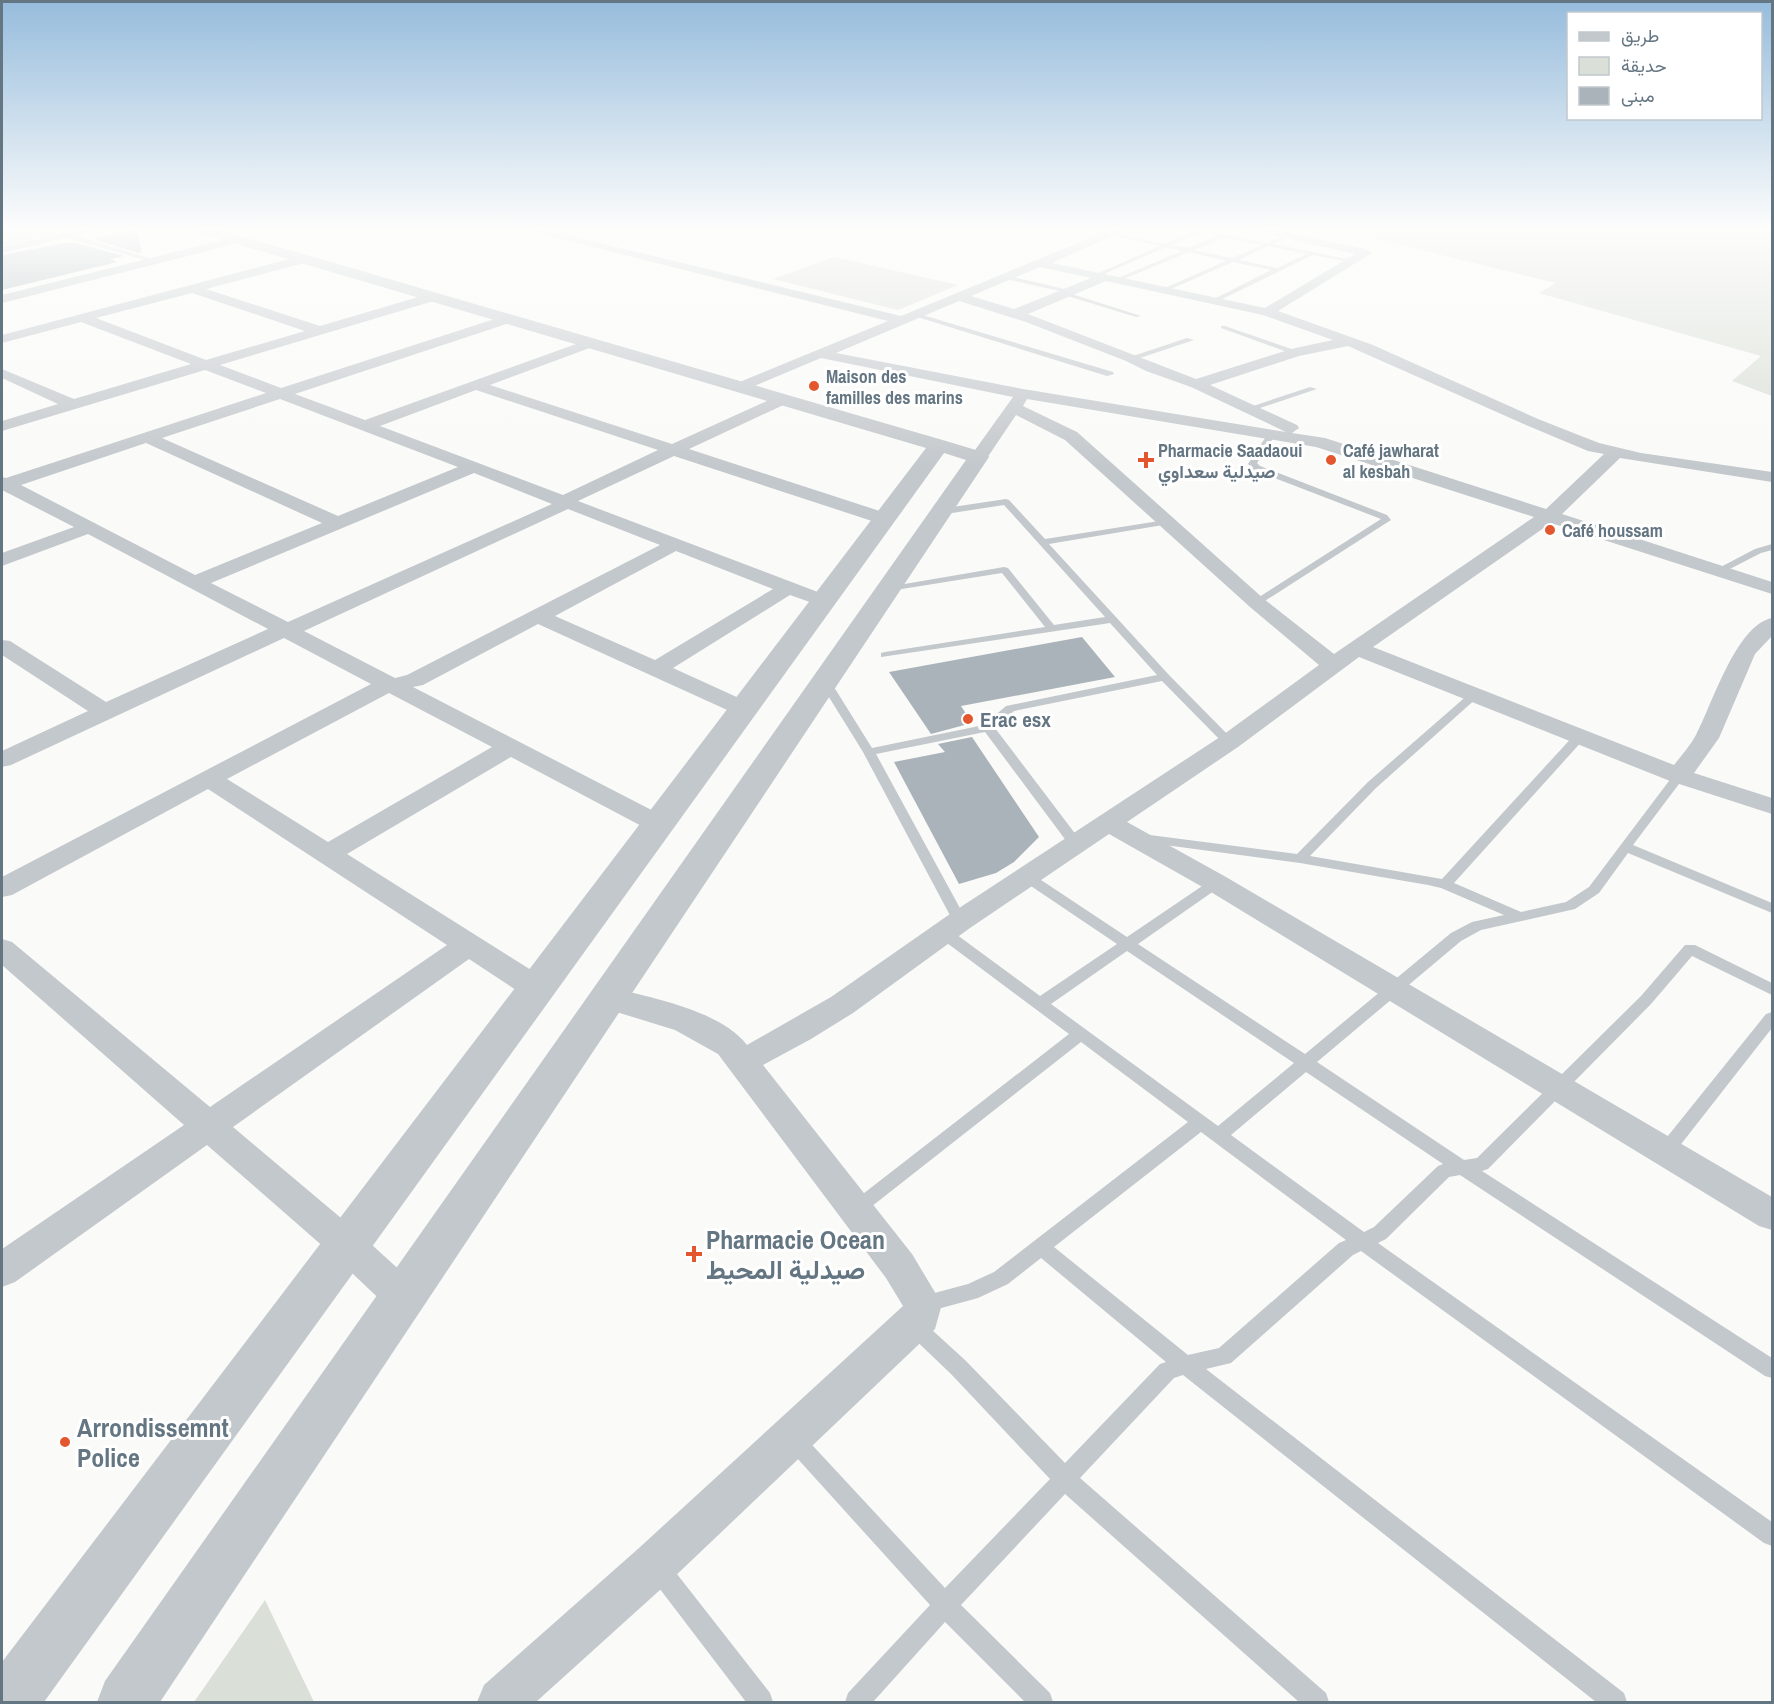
<svg xmlns="http://www.w3.org/2000/svg" width="1774" height="1704" viewBox="0 0 1774 1704" font-family="'Archivo Narrow',Vazirmatn,sans-serif">
	<style>
		.green { fill: #dadfd7 }
		.building { fill: #aab3b9 }
		.lines { fill: none; stroke-linecap: round; stroke-linejoin: round }
		.service { fill: #c3c8cc; fill-rule: evenodd }
		.pedestrian { fill: #c3c8cc; fill-rule: evenodd }
		.minor { fill: #c3c8cc; fill-rule: evenodd }
		.tertiary { fill: #c3c8cc; fill-rule: evenodd }
		.poi-dot { fill: #e4572e; stroke: #fff; stroke-width: 2 }
		.labels { text-anchor: middle; dominant-baseline: central; stroke-width: 6; stroke-linejoin: round; paint-order: stroke }
		.far-poi-label { font-size: 18px; font-weight: bold; fill: #657683; stroke: #fff; text-anchor: start }
		.poi-label { font-size: 21px; font-weight: bold; fill: #657683; stroke: #fff; text-anchor: start }
		.near-poi-label { font-size: 26px; font-weight: bold; fill: #657683; stroke: #fff; text-anchor: start }
	</style>
	<rect width="100%" height="100%" fill="#fafaf8"/>
	<!-- green -->
	<path class="green" d="M 2,228 L 79,228 L 2,246 Z
		M 1367,228 L 1772,228 L 1772,396 L 1732,381 L 1761,356 L 1539,293 L 1556,283 L 1372,238 Z
		M 834,257 L 958,285 L 898,310 L 773,279 Z
		M 265,1600 L 314,1702 L 194,1702 Z"/>
	<!-- building -->
	<path class="building" d="M 137,230 L 142,252 L 138,253 L 93,239 Z
		M 65,243 L 76,243 L 124,256 L 111,259 L 117,262 L 2,290 L 2,255 Z
		M 1082,637 L 1115,677 L 961,706 L 972,723 L 931,734 L 889,672 Z
		M 972,737 L 1039,837 L 1014,862 L 996,873 L 959,884 L 894,762 L 945,752 L 938,744 Z"/>
	<g class="lines">
		<!-- service -->
		<path class="service" d="M 1200,228 L 1209,228 L 1172,245 L 1188,248 L 1217,236 L 1212,235 L 1214,232 L 1267,243 L 1287,234 L 1289,237 L 1274,244 L 1356,261 L 1353,263 L 1313,255 L 1212,304 L 1210,301 L 1271,270 L 1233,262 L 1164,292 L 1160,292 L 1160,290 L 1226,261 L 1189,252 L 1116,282 L 1111,281 L 1182,251 L 1166,247 L 1097,277 L 1092,276 L 1160,246 L 1111,235 L 1111,233 L 1165,244 ZM 1224,238 L 1262,245 L 1232,258 L 1194,250 ZM 1268,246 L 1306,254 L 1277,268 L 1239,260 Z
			M 89,240 L 155,260 L 156,261 L 151,262 L 87,243 Z
			M 1008,276 L 1073,291 L 1072,294 L 1141,316 L 1136,317 L 1064,295 L 1064,292 L 1006,279 Z
			M 916,313 L 1113,372 L 1114,374 L 1107,376 L 914,316 Z
			M 1221,326 L 1225,326 L 1300,352 L 1293,354 L 1221,328 Z
			M 1187,338 L 1194,340 L 1134,360 L 1127,358 Z
			M 1310,387 L 1317,389 L 1254,410 L 1247,408 Z
			M 1269,432 L 1276,434 L 1257,463 L 1260,466 L 1387,515 L 1391,520 L 1257,606 L 1253,605 L 1253,601 L 1381,519 L 1254,470 L 1248,464 Z
			M 1006,499 L 1009,500 L 1045,539 L 1172,519 L 1174,521 L 1169,524 L 1049,544 L 1169,675 L 1235,742 L 1229,746 L 1225,745 L 1162,681 L 1014,711 L 995,728 L 1080,840 L 1082,843 L 1080,846 L 1070,846 L 985,732 L 876,754 L 967,921 L 960,926 L 953,921 L 863,752 L 819,681 L 821,679 L 829,679 L 872,748 L 984,725 L 1006,706 L 1157,675 L 1110,623 L 881,657 L 881,653 L 885,652 L 1045,627 L 1002,573 L 883,592 L 883,588 L 887,587 L 1004,567 L 1008,568 L 1054,625 L 1105,617 L 1004,505 L 939,515 L 934,512 L 939,509 Z
			M 1772,544 L 1772,550 L 1761,553 L 1722,573 L 1714,573 L 1713,571 L 1755,549 Z
			M 1474,692 L 1480,695 L 1478,697 L 1376,788 L 1310,856 L 1442,879 L 1576,733 L 1584,733 L 1586,736 L 1584,739 L 1454,883 L 1521,912 L 1566,902 L 1589,887 L 1675,773 L 1679,772 L 1685,776 L 1633,845 L 1772,903 L 1772,913 L 1628,853 L 1599,893 L 1575,909 L 1481,930 L 1461,941 L 1317,1062 L 1464,1160 L 1477,1158 L 1641,996 L 1685,945 L 1695,945 L 1772,983 L 1772,995 L 1692,956 L 1651,1004 L 1488,1169 L 1482,1171 L 1772,1358 L 1772,1378 L 1765,1376 L 1460,1175 L 1449,1177 L 1386,1239 L 1378,1243 L 1772,1522 L 1772,1546 L 1764,1543 L 1361,1251 L 1353,1255 L 1231,1363 L 1206,1369 L 1624,1693 L 1627,1702 L 1596,1702 L 1183,1375 L 1174,1378 L 1080,1478 L 1326,1693 L 1329,1702 L 1299,1702 L 1065,1494 L 961,1605 L 1050,1693 L 1053,1702 L 1025,1702 L 945,1622 L 873,1702 L 845,1702 L 848,1693 L 930,1605 L 787,1447 L 784,1440 L 787,1433 L 794,1430 L 801,1433 L 945,1588 L 1050,1479 L 951,1374 L 906,1331 L 903,1325 L 906,1319 L 913,1316 L 920,1319 L 965,1360 L 1065,1463 L 1160,1364 L 1166,1362 L 1041,1258 L 1008,1284 L 978,1298 L 923,1313 L 916,1310 L 913,1304 L 916,1298 L 968,1284 L 994,1272 L 1188,1122 L 1081,1042 L 862,1214 L 856,1217 L 850,1214 L 847,1209 L 850,1204 L 1069,1034 L 939,937 L 937,933 L 939,929 L 949,929 L 1040,996 L 1117,944 L 1022,880 L 1020,877 L 1022,874 L 1032,874 L 1127,937 L 1211,880 L 1221,880 L 1223,883 L 1221,886 L 1138,944 L 1305,1054 L 1451,933 L 1472,922 L 1504,915 L 1441,888 L 1428,885 L 1300,863 L 1142,842 L 1135,838 L 1142,834 L 1297,854 L 1368,782 L 1470,693 ZM 1127,951 L 1294,1063 L 1218,1126 L 1051,1004 ZM 1306,1072 L 1443,1164 L 1438,1166 L 1374,1227 L 1364,1232 L 1231,1135 ZM 1201,1132 L 1346,1240 L 1339,1243 L 1219,1348 L 1188,1355 L 1054,1247 Z
			M 1772,1012 L 1772,1028 L 1671,1157 L 1665,1159 L 1659,1157 L 1656,1152 L 1659,1147 L 1766,1014 Z
			M 658,1557 L 666,1560 L 770,1693 L 773,1702 L 746,1702 L 650,1576 L 647,1568 L 650,1560 Z"/>
		<!-- pedestrian -->
		<path class="pedestrian" d="M 67,233 L 73,233 L 93,242 L 89,245 L 67,237 Z"/>
		<!-- minor -->
		<path class="minor" d="M 84,228 L 106,228 L 2,253 L 2,247 Z
			M 517,228 L 538,228 L 901,316 L 1114,228 L 1130,228 L 1052,263 L 1265,308 L 1355,254 L 1243,228 L 1266,228 L 1366,249 L 1372,253 L 1278,311 L 1373,345 L 1538,419 L 1599,443 L 1641,453 L 1772,472 L 1772,482 L 1620,458 L 1562,514 L 1772,582 L 1772,594 L 1551,523 L 1373,647 L 1674,765 C 1681,756 1690,746 1696,735 C 1712,705 1736,625 1772,618 L 1772,636 L 1755,654 L 1719,738 L 1694,773 L 1772,798 L 1772,814 L 1670,781 L 1359,657 L 1238,747 L 1127,822 L 1226,877 L 1772,1197 L 1772,1230 L 1759,1226 L 1206,889 L 1109,834 L 970,928 L 853,1013 L 811,1039 L 763,1065 L 912,1254 L 942,1304 L 935,1329 L 671,1580 L 536,1702 L 477,1702 L 484,1685 L 639,1548 L 903,1306 L 886,1278 L 718,1054 L 675,1030 L 597,1006 L 593,998 L 597,990 L 608,987 C 649,997 720,1010 747,1045 L 831,997 L 950,914 L 1220,737 L 1319,665 L 1250,607 L 1065,440 L 1016,415 L 985,461 L 973,461 L 970,457 L 1013,397 L 821,358 L 747,389 L 742,391 L 734,386 L 737,383 L 888,321 ZM 1040,267 L 1091,278 L 1014,309 L 971,296 ZM 1106,281 L 1263,315 L 1333,340 L 1291,349 L 1196,379 L 1028,314 ZM 959,301 L 1026,322 L 1126,361 L 1146,371 L 1191,387 L 1286,432 L 1023,389 L 836,353 ZM 1348,346 L 1526,425 L 1588,451 L 1604,454 L 1546,509 L 1325,438 L 1292,433 L 1299,428 L 1297,425 L 1210,385 L 1299,356 ZM 1027,399 L 1316,447 L 1534,517 L 1334,654 L 1264,599 L 1077,432 L 1023,406 Z
			M 239,236 L 243,238 L 243,242 L 2,303 L 2,295 Z
			M 304,255 L 308,256 L 308,262 L 206,289 L 320,326 L 432,293 L 439,297 L 437,300 L 220,365 L 281,388 L 507,315 L 514,319 L 512,322 L 295,394 L 365,420 L 590,339 L 595,340 L 597,343 L 595,346 L 490,385 L 672,444 L 778,396 L 790,396 L 792,399 L 790,402 L 689,449 L 892,515 L 894,519 L 892,523 L 878,523 L 674,456 L 578,501 L 831,597 L 834,601 L 831,605 L 824,607 L 790,595 L 673,668 L 752,704 L 756,709 L 752,714 L 744,716 L 736,714 L 538,624 L 423,685 L 413,687 L 667,818 L 671,824 L 667,830 L 658,832 L 649,830 L 511,757 L 347,854 L 547,980 L 551,988 L 547,996 L 536,999 L 525,996 L 469,959 L 233,1127 L 360,1234 L 416,1285 L 422,1297 L 416,1309 L 403,1314 L 390,1309 L 334,1256 L 207,1145 L 15,1282 L 2,1287 L 2,1249 L 184,1125 L 2,965 L 2,939 L 12,942 L 210,1107 L 447,945 L 208,789 L 12,895 L 2,897 L 2,877 L 371,684 L 284,638 L 11,765 L 2,767 L 2,751 L 88,711 L 2,655 L 2,640 L 10,641 L 106,702 L 268,629 L 88,534 L 2,566 L 2,553 L 74,527 L 2,490 L 2,477 L 6,478 L 266,393 L 205,370 L 2,431 L 2,421 L 58,404 L 2,378 L 2,369 L 74,399 L 191,364 L 81,322 L 2,343 L 2,335 ZM 192,293 L 305,331 L 206,360 L 96,318 ZM 476,390 L 658,450 L 563,495 L 380,426 ZM 280,399 L 458,467 L 338,516 L 162,438 ZM 146,443 L 322,523 L 195,575 L 21,485 ZM 474,473 L 552,504 L 288,622 L 211,583 ZM 568,509 L 660,545 L 407,675 L 395,678 L 304,631 ZM 676,551 L 773,589 L 655,660 L 555,616 ZM 389,693 L 492,747 L 328,842 L 227,779 Z"/>
		<!-- tertiary -->
		<path class="tertiary" d="M 191,228 L 214,228 L 946,441 L 986,453 L 989,457 L 160,1702 L 97,1702 L 105,1681 L 966,460 L 944,453 L 44,1702 L 2,1702 L 2,1662 L 926,448 L 193,231 Z"/>
	</g>
	<!-- sky -->
	<linearGradient id="sky" x2="0" y2="1"><stop stop-color="#96bcdc"/><stop offset="0.49" stop-color="#fdfdfc"/><stop offset="1" stop-color="#fdfdfc" stop-opacity="0"/></linearGradient>
	<rect width="1774" height="467" fill="url(#sky)"/>
	<!-- markers -->
	<g class="poi-dot">
		<circle cx="814" cy="386" r="6"/>
		<path d="M1143 451h6v6h6v6h-6v6h-6v-6h-6v-6h6z"/>
		<circle cx="1331" cy="460" r="6"/>
		<circle cx="1550" cy="530" r="6"/>
		<circle cx="968" cy="719" r="6"/>
		<path d="M691 1245h6v6h6v6h-6v6h-6v-6h-6v-6h6z"/>
		<circle cx="65" cy="1442" r="6"/>
	</g>
	<g class="labels">
		<!-- far-poi labels -->
		<g class="far-poi-label">
			<text x="826" y="376">Maison des<tspan x="826" dy="21">familles des marins</tspan></text>
			<text x="1158" y="450">Pharmacie Saadaoui<tspan x="1158" dy="21">صيدلية سعداوي</tspan></text>
			<text x="1343" y="450">Café jawharat<tspan x="1343" dy="21">al kesbah</tspan></text>
			<text x="1562" y="530">Café houssam</text>
		</g>
		<!-- poi labels -->
		<g class="poi-label">
			<text x="980" y="719">Erac esx</text>
		</g>
		<!-- near-poi labels -->
		<g class="near-poi-label">
			<text x="706" y="1239">Pharmacie Ocean<tspan x="706" dy="30">صيدلية المحيط</tspan></text>
			<text x="77" y="1427">Arrondissemnt<tspan x="77" dy="30">Police</tspan></text>
		</g>
	</g>
	<!-- border -->
	<rect width="1774" height="1704" fill="none" stroke="#657683" stroke-width="6"/>
	<!-- legend -->
	<rect x="1567" y="12" width="195" height="108" fill="#ffffff" stroke="#c1c8cd" stroke-width="1.5"/>
	<rect x="1579" y="32" width="30" height="9" fill="#c3c8cc" stroke="#c1c8cd" stroke-width="1.5"/>
	<text x="1621" y="42" font-size="18" fill="#657683">طريق</text>
	<rect x="1579" y="57" width="30" height="18" fill="#dadfd7" stroke="#c1c8cd" stroke-width="1.5"/>
	<text x="1621" y="72" font-size="18" fill="#657683">حديقة</text>
	<rect x="1579" y="87" width="30" height="18" fill="#aab3b9" stroke="#c1c8cd" stroke-width="1.5"/>
	<text x="1621" y="102" font-size="18" fill="#657683">مبنى</text>
</svg>
